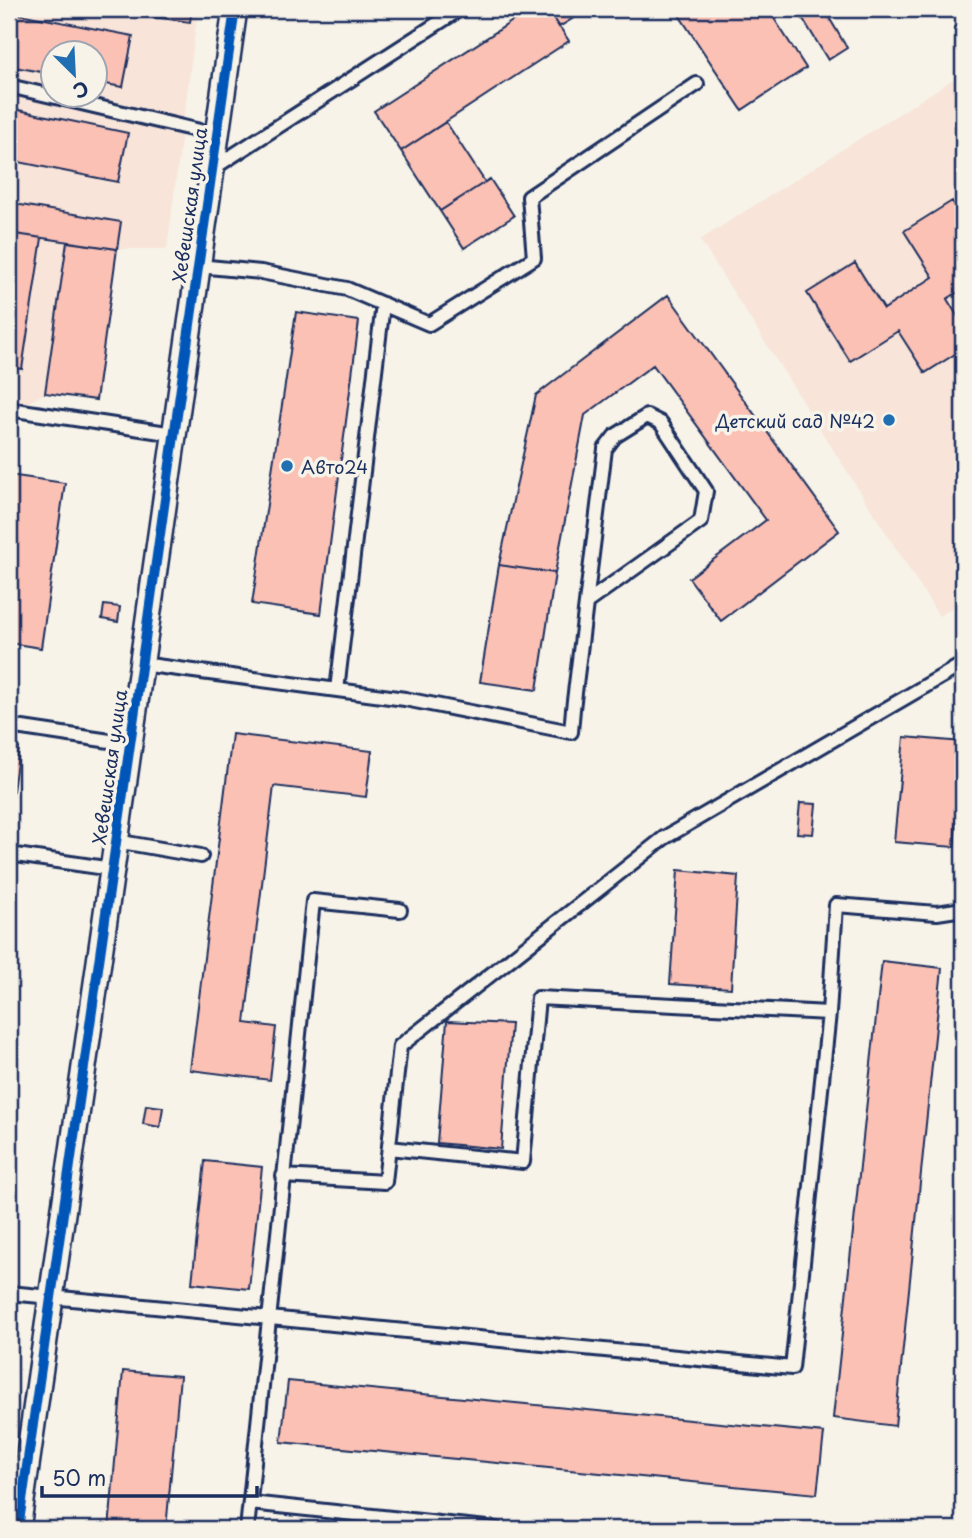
<svg xmlns="http://www.w3.org/2000/svg" width="972" height="1538" viewBox="0 0 972 1538" font-family="'Playpen Sans',sans-serif">
	<style>
		.built { fill: #f8e4d9; fill-rule: evenodd }
		.building { fill: #fbc1b5; stroke: #1b2f5e; stroke-width: 2 }
		.lines { fill: none; stroke-linecap: round; stroke-linejoin: round }
		.lane-casing { stroke: #1b2f5e; stroke-width: 18 }
		.street-casing { stroke: #1b2f5e; stroke-width: 28 }
		.lane { stroke: #f7f3e8; stroke-width: 12 }
		.street { stroke: #f7f3e8; stroke-width: 23 }
		.cycleway-casing { stroke: #f7f3e8; stroke-width: 15 }
		.cycleway { stroke: #0057b8; stroke-width: 10 }
		.poi-dot { fill: #1f6fb2; stroke: #f7f3e8; stroke-width: 2.5 }
		.labels { text-anchor: middle; dominant-baseline: central; stroke-width: 7; stroke-linejoin: round; paint-order: stroke }
		.street-label { font-size: 18px; fill: #1b2f5e; stroke: #f7f3e8 }
		.poi-label { font-size: 18px; fill: #1b2f5e; stroke: #f7f3e8; text-anchor: end }
	</style>
	<rect width="100%" height="100%" fill="#f7f3e8"/>
	<filter id="ink" filterUnits="userSpaceOnUse"><feTurbulence type="fractalNoise" baseFrequency=".0143" numOctaves="2"/><feDisplacementMap in="SourceGraphic" scale="14" xChannelSelector="R" yChannelSelector="G"/><feConvolveMatrix kernelMatrix="1 2 1 2 8 2 1 2 1" color-interpolation-filters="sRGB"/></filter>
	<g filter="url(#ink)">
		<!-- built -->
		<path class="built" d="M 9,9 L 198,9 L 167,249 L 117,249 L 96,400 L 45,393 L 9,413 ZM 52,52 L 94,52 L 94,94 L 52,94 Z
			M 963,73 L 963,601 L 939,616 L 700,240 Z"/>
		<!-- building -->
		<path class="building" d="M 153,9 L 192,9 L 190,22 L 152,17 Z
			M 531,9 L 548,9 L 569,41 L 401,151 L 374,111 Z
			M 548,9 L 588,9 L 559,27 Z
			M 675,9 L 768,9 L 806,68 L 742,110 Z
			M 797,9 L 824,9 L 847,48 L 828,60 Z
			M 9,12 L 133,36 L 123,87 L 94,82 L 94,52 L 52,52 L 52,74 L 9,66 Z
			M 9,108 L 128,133 L 118,182 L 9,160 Z
			M 446,122 L 485,182 L 440,211 L 401,151 Z
			M 490,179 L 514,216 L 464,248 L 440,211 Z
			M 952,201 L 963,218 L 963,289 L 947,299 L 963,325 L 963,349 L 925,373 L 898,331 L 850,361 L 807,293 L 855,263 L 884,309 L 933,277 L 904,231 Z
			M 9,203 L 121,222 L 117,249 L 9,233 Z
			M 9,233 L 42,238 L 22,369 L 9,367 Z
			M 67,242 L 117,249 L 96,400 L 45,393 Z
			M 668,295 L 839,531 L 721,621 L 689,578 L 766,520 L 653,365 L 585,415 L 555,573 L 499,565 L 536,395 Z
			M 296,312 L 359,321 L 321,614 L 252,604 Z
			M 9,475 L 65,483 L 41,648 L 9,643 Z
			M 499,565 L 555,573 L 537,690 L 480,682 Z
			M 104,605 L 120,607 L 118,622 L 102,619 Z
			M 232,734 L 372,751 L 366,797 L 274,786 L 245,1023 L 276,1027 L 270,1080 L 190,1070 Z
			M 904,737 L 963,742 L 954,847 L 894,842 Z
			M 9,746 L 19,748 L 9,820 Z
			M 800,803 L 816,804 L 813,834 L 797,833 Z
			M 678,870 L 738,876 L 731,988 L 670,984 Z
			M 882,961 L 942,968 L 895,1426 L 833,1418 Z
			M 447,1021 L 511,1024 L 501,1149 L 437,1143 Z
			M 146,1105 L 163,1107 L 160,1127 L 143,1124 Z
			M 205,1161 L 262,1167 L 249,1289 L 192,1283 Z
			M 123,1371 L 180,1376 L 166,1529 L 109,1529 Z
			M 288,1381 L 824,1433 L 817,1494 L 281,1442 Z"/>
		<g class="lines">
			<!-- lane casing -->
			<g class="lane-casing">
				<path id="lane" d="M 9,86 L 217,135
					M 212,169 L 460,9
					M 198,266 L 261,272 L 347,289 L 429,324 L 534,258 L 529,197 L 697,84
					M 9,409 L 174,434
					M 141,664 L 405,699 L 571,732 L 573,709 L 605,449 L 615,436 L 647,416 L 661,423 L 706,491 L 701,521 L 587,602
					M 337,690 L 383,304
					M 9,726 L 130,744
					M 116,841 L 201,856
					M 9,854 L 112,869
					M 389,1148 L 523,1162 L 538,998 L 829,1013
					M 283,1176 L 385,1182 L 400,1046 L 664,838 L 958,667 L 963,668
					M 9,1293 L 792,1368 L 829,1013 L 836,905 L 937,913 L 963,909
					M 250,1503 L 496,1529
					M 247,1529 L 313,901 L 400,910"/>
			</g>
			<!-- street casing -->
			<g class="street-casing">
				<path id="street" d="M 18,1529 L 235,9"/>
			</g>
			<!-- lane -->
			<use href="#lane" class="lane"/>
			<!-- street -->
			<use href="#street" class="street"/>
			<!-- cycleway casing -->
			<g class="cycleway-casing">
				<path id="cycleway" d="M 18,1529 L 235,9"/>
			</g>
			<!-- cycleway -->
			<use href="#cycleway" class="cycleway"/>
		</g>
	</g>
	<!-- markers -->
	<g class="poi-dot">
		<circle cx="889" cy="420" r="7"/>
		<circle cx="287" cy="466" r="7"/>
	</g>
	<g class="labels">
		<!-- street labels -->
		<g class="street-label">
			<text transform="translate(189 205) rotate(-82)">Хевешская улица</text>
			<text transform="translate(109 767) rotate(-82)">Хевешская улица</text>
		</g>
		<!-- poi labels -->
		<g class="poi-label">
			<text x="875" y="420">Детский сад №42</text>
			<text x="301" y="466" text-anchor="start">Авто24</text>
		</g>
	</g>
	<!-- margin -->
	<rect width="972" height="1538" fill="none" stroke="#f7f3e8" stroke-width="35"/>
	<rect x="18" y="18" width="937" height="1503" fill="none" stroke="#1b2f5e" stroke-width="2.5" filter="url(#ink)"/>
	<!-- north arrow -->
	<g transform="translate(74 74) rotate(156)"><circle r="33" fill="#f7f3e8" stroke="#9fa5b1" stroke-width="2"/>
	<path d="M0-5L12 26L0 18L-12 26Z" fill="#1f6fb2"/>
	<text y="-10" font-size="19" font-weight="bold" text-anchor="middle" fill="#1b2f5e">С</text>
	</g>
	<!-- scale -->
	<path d="M42 1486v10h215v-10" fill="none" stroke="#1b2f5e" stroke-width="3.5"/>
	<text x="52" y="1486" font-size="21" fill="#1b2f5e" stroke="#f7f3e8" stroke-width="5" paint-order="stroke">50 m</text>
</svg>
